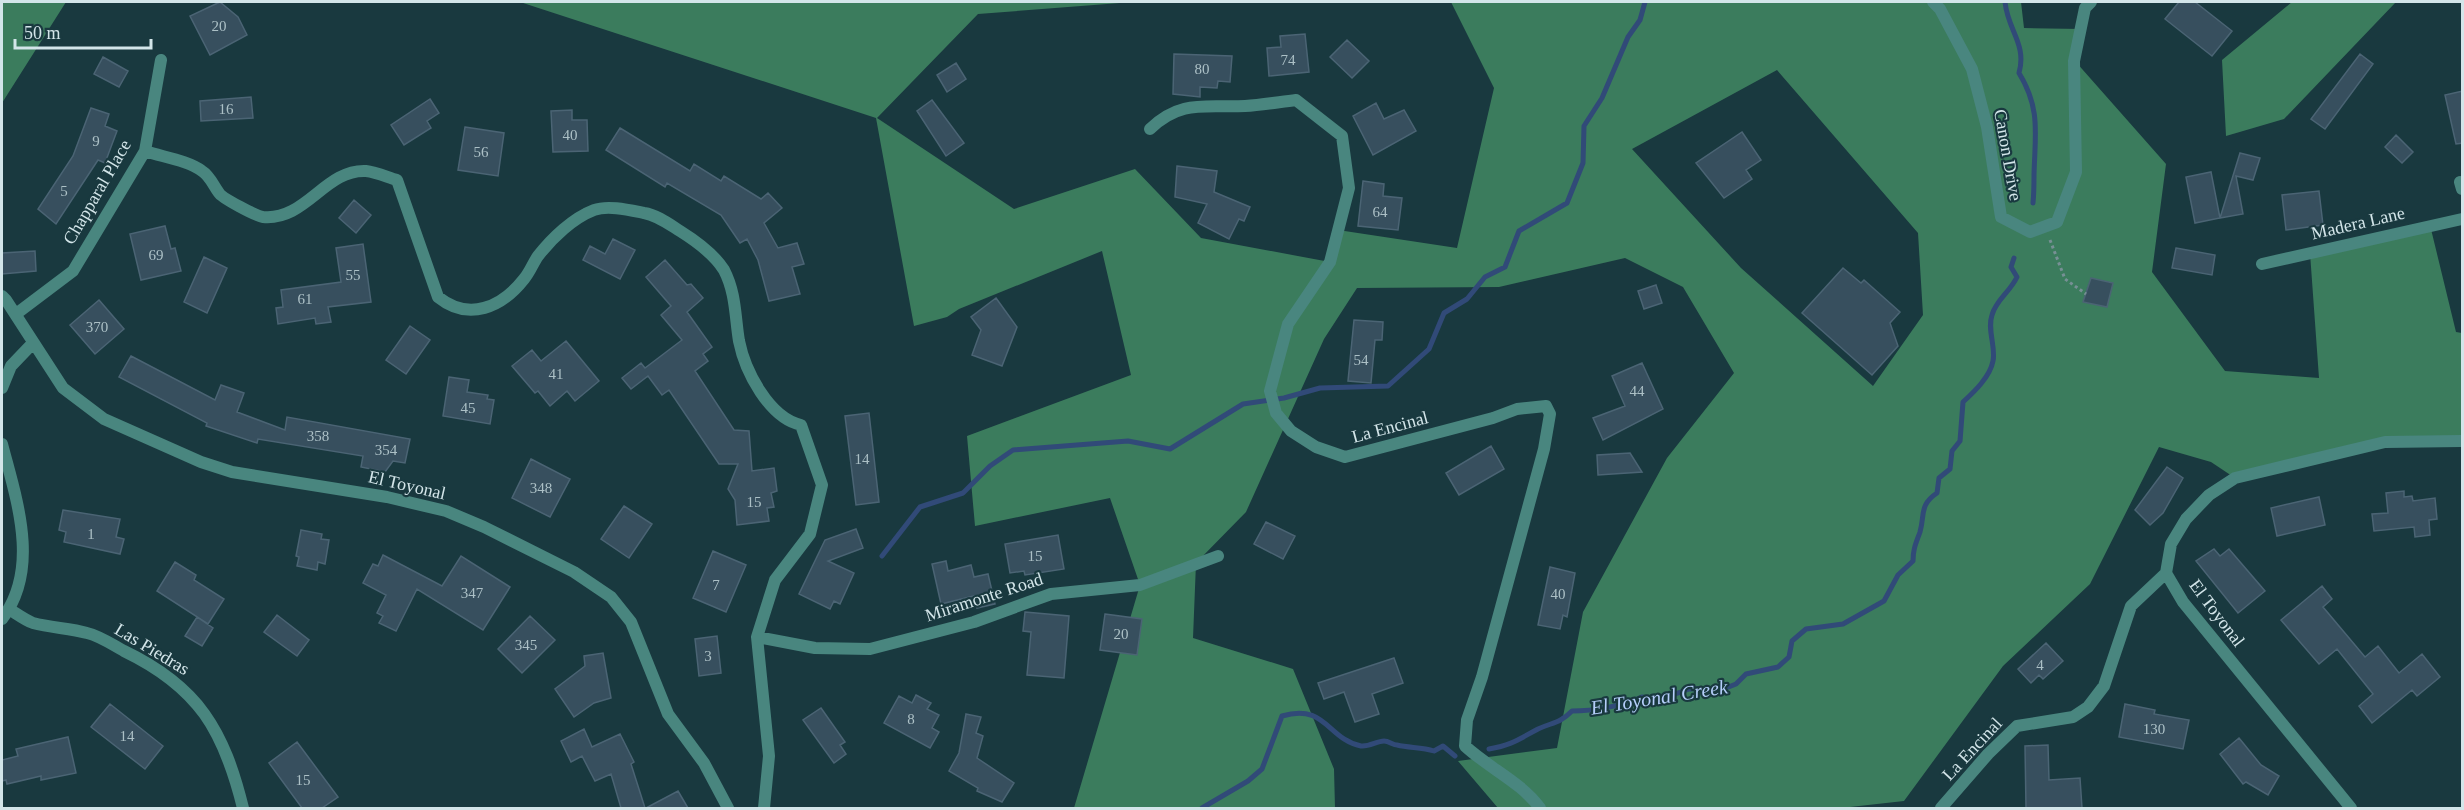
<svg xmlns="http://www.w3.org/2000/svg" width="2464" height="810" viewBox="0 0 2464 810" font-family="'Times New Roman',serif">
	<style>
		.forest { fill: #3b7c5d; fill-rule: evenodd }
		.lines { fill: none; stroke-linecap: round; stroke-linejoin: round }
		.stream { stroke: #314a78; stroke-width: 5 }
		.building { fill: #374f5e; stroke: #4b6474; stroke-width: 1.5 }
		.path { stroke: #779095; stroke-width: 3; stroke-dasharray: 3 3; stroke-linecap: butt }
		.street { stroke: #49867f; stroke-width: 12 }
		.labels { text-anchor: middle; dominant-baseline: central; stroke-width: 4.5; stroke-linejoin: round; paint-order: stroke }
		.number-label { font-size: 15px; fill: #acc0c6 }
		.street-label { font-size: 18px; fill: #d3e5e9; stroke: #19393f }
		.water-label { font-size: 20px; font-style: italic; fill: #b5cefa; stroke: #19393f }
	</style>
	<rect width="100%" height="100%" fill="#19393f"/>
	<!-- forest -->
	<path class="forest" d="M 2,2 L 66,2 L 2,103 Z
		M 520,2 L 1133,2 L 978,14 L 877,118 L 1014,209 L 1135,169 L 1201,238 L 1330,262 L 1338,230 L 1457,248 L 1494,88 L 1451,2 L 2021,2 L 2024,28 L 2081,29 L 2075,61 L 2166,164 L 2152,272 L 2225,371 L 2319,378 L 2310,253 L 2430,225 L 2456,332 L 2462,333 L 2462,441 L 2385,442 L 2235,478 L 2211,462 L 2159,447 L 2090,584 L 2003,666 L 1904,801 L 1841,808 L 1498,808 L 1458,761 L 1557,748 L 1583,612 L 1667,458 L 1734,373 L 1683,287 L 1625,258 L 1499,287 L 1357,288 L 1324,339 L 1246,512 L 1196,563 L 1193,638 L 1293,669 L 1334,769 L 1335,808 L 1074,808 L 1140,585 L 1110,498 L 975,526 L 967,436 L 1131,375 L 1102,251 L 959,309 L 947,317 L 914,326 L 876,118 ZM 1777,70 L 1918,233 L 1923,315 L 1873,386 L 1741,268 L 1632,149 Z
		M 2292,2 L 2396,2 L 2284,119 L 2226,136 L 2222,60 Z"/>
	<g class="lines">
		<!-- stream -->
		<path class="stream" d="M 2005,2 C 2008,31 2027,44 2019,73 C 2041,109 2035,134 2034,175 C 2034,185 2034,193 2033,203
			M 882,556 L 920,507 L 963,493 L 990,466 L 1013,450 L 1128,441 L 1170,449 L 1243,404 L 1284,398 L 1320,388 L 1388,386 L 1429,349 L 1444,313 L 1467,299 L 1485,277 L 1505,267 L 1519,231 L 1567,203 L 1583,163 L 1584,126 L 1602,98 L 1628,37 L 1640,20 L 1645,2
			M 1489,749 C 1512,745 1519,739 1538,729 C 1553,722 1559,724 1572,711 C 1593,711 1623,706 1642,697 L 1656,701 L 1689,689 L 1726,688 L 1736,684 L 1746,674 L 1778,667 L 1789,657 L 1792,641 L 1806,629 L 1843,624 L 1884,601 L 1898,575 L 1913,561 C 1913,549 1916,543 1920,532 C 1925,515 1919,505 1937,493 L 1939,478 L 1950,469 L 1952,451 L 1960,441 L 1963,402 C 1974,392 1990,377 1993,361 C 1996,347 1987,330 1992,315 C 1996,300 2010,292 2017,277 L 2011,267 L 2014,258
			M 1202,808 L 1248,781 L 1262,769 L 1282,716 C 1326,703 1327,739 1361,746 C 1369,747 1377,741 1384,741 C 1389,741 1393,745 1397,745 C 1410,748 1422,747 1434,751 L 1443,746 L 1455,756"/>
	</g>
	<!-- building -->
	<path class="building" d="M 220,2 L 238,17 L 247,35 L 210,55 L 190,16 Z
		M 2179,2 L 2195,2 L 2232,31 L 2212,56 L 2165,19 Z
		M 1305,34 L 1309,72 L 1269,76 L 1267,48 L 1281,47 L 1280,36 Z
		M 1347,40 L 1369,61 L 1352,78 L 1330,57 Z
		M 1174,54 L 1232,56 L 1230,82 L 1218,81 L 1217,88 L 1200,87 L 1200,97 L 1173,94 Z
		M 2360,54 L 2373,64 L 2325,129 L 2311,119 Z
		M 103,57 L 128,71 L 119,87 L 94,74 Z
		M 956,63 L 966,79 L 947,92 L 937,75 Z
		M 2463,91 L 2463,143 L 2456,144 L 2445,95 Z
		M 251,97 L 253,118 L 201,121 L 200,101 Z
		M 430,99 L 439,113 L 427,121 L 431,128 L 404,145 L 391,125 Z
		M 932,100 L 964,143 L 946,156 L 917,111 Z
		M 1376,103 L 1384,119 L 1404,110 L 1416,131 L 1373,155 L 1353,116 Z
		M 91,108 L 109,114 L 105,126 L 117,131 L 105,163 L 98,160 L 56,224 L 38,209 L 73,156 Z
		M 572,110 L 572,120 L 587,120 L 588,151 L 553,152 L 551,111 Z
		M 465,127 L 504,133 L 498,176 L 458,170 Z
		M 620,128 L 690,171 L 694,164 L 721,181 L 724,176 L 761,199 L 768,193 L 782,208 L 764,223 L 778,248 L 797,243 L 804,264 L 792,267 L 800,294 L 769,301 L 758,260 L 747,239 L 740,243 L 721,215 L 667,183 L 665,187 L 606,150 Z
		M 1742,132 L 1761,160 L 1746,170 L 1752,179 L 1724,198 L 1696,163 Z
		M 2396,135 L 2413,152 L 2402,163 L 2385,147 Z
		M 2240,153 L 2260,158 L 2253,180 L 2236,176 L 2243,214 L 2220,218 Z
		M 1177,166 L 1217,171 L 1214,192 L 1250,207 L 1244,221 L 1239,219 L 1229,239 L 1198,223 L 1207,204 L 1175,197 Z
		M 2211,172 L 2220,218 L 2195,223 L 2186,177 Z
		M 1363,181 L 1384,184 L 1383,196 L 1402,198 L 1398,230 L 1358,226 Z
		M 2319,191 L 2323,225 L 2286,230 L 2282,195 Z
		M 354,200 L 371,215 L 356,233 L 339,218 Z
		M 165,226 L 171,249 L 175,248 L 181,271 L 141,280 L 130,234 Z
		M 613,239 L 635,250 L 620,279 L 583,260 L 590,246 L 605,254 Z
		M 363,244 L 371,302 L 328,307 L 331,322 L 316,324 L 315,318 L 278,324 L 276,308 L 283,307 L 281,290 L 341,282 L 336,248 Z
		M 2176,248 L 2215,255 L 2212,275 L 2172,268 Z
		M 35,251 L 36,271 L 2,274 L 2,253 Z
		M 204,257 L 227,268 L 207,313 L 184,302 Z
		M 665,260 L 687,285 L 691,284 L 703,298 L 687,312 L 712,347 L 703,354 L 708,361 L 695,371 L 734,430 L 749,431 L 752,471 L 774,468 L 777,491 L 771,493 L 774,507 L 767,508 L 769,521 L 737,525 L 735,500 L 728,489 L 738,464 L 719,464 L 669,390 L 662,395 L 648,376 L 631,389 L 622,378 L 641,363 L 645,368 L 682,340 L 661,315 L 671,306 L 646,277 Z
		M 1843,268 L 1861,283 L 1864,280 L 1900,312 L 1890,323 L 1898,346 L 1872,375 L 1802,313 Z
		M 2091,278 L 2113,283 L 2107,307 L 2083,302 Z
		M 1656,285 L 1662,303 L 1644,309 L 1638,291 Z
		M 996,298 L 1017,327 L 1002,366 L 972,355 L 981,330 L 971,317 Z
		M 99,300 L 124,329 L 95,354 L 70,325 Z
		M 1354,320 L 1383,322 L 1382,340 L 1375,340 L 1371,383 L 1348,381 Z
		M 410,326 L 430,340 L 406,374 L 386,360 Z
		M 566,341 L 599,381 L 575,401 L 567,391 L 550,406 L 538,391 L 535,393 L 512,366 L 532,350 L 541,361 Z
		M 131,356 L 215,400 L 221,385 L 244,393 L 237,412 L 285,430 L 287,417 L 410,439 L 405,463 L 393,461 L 385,472 L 361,467 L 363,456 L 258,439 L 257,443 L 206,426 L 207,423 L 119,377 Z
		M 1642,363 L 1663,409 L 1603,440 L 1593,418 L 1625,406 L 1612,376 Z
		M 449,377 L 469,380 L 467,392 L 488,395 L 487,399 L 494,400 L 490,424 L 443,416 Z
		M 869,413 L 879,502 L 856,505 L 845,416 Z
		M 1491,446 L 1504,469 L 1459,495 L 1446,473 Z
		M 1630,453 L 1642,472 L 1598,475 L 1597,455 Z
		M 531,459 L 570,479 L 550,517 L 512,498 Z
		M 2167,467 L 2183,478 L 2163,513 L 2150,525 L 2135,510 Z
		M 2404,491 L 2404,497 L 2412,496 L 2413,501 L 2435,498 L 2437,519 L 2429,520 L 2430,535 L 2415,537 L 2414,527 L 2374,531 L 2372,514 L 2388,513 L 2386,493 Z
		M 2319,497 L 2325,525 L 2277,536 L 2271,508 Z
		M 624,506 L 652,524 L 629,558 L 601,539 Z
		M 63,510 L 120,519 L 116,537 L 124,539 L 120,554 L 64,542 L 66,532 L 59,530 Z
		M 1266,522 L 1295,536 L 1283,559 L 1254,544 Z
		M 856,529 L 863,548 L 828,561 L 854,573 L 840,604 L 834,601 L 830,609 L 799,594 L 825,540 Z
		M 301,530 L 322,534 L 321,539 L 329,540 L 325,564 L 318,562 L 317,570 L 297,566 L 299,557 L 296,556 Z
		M 1058,535 L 1064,569 L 1025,575 L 1024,571 L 1010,573 L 1005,544 Z
		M 2214,549 L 2220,556 L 2229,549 L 2265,591 L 2238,613 L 2196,561 Z
		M 713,551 L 746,565 L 726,612 L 693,598 Z
		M 383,555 L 442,586 L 461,556 L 510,587 L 483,630 L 417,589 L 396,631 L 379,623 L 383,616 L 377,613 L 386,595 L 363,583 L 373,564 L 378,566 Z
		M 946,561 L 948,571 L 971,565 L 974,577 L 988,574 L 995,604 L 977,608 L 974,596 L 941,604 L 932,564 Z
		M 175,562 L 196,575 L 194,580 L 224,599 L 208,624 L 157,591 Z
		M 1550,567 L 1575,573 L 1567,617 L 1563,615 L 1560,629 L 1538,625 Z
		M 2322,586 L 2332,599 L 2323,607 L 2365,657 L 2378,646 L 2399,673 L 2422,654 L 2440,677 L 2417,696 L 2412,690 L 2372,723 L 2359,706 L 2373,694 L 2337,649 L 2319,664 L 2281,620 Z
		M 1025,612 L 1069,616 L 1064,678 L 1027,675 L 1031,632 L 1023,631 Z
		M 1105,614 L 1142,619 L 1137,655 L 1100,650 Z
		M 277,615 L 309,640 L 297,656 L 264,632 Z
		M 530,616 L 555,640 L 522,673 L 498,649 Z
		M 197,617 L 213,628 L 202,646 L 185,636 Z
		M 717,636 L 721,673 L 699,676 L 695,639 Z
		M 2046,643 L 2063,661 L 2043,679 L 2039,675 L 2031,683 L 2018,669 Z
		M 603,653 L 611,698 L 594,703 L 574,717 L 555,689 L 585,666 L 584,656 Z
		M 1394,658 L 1403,683 L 1372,694 L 1379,714 L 1355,722 L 1344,692 L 1324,699 L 1318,683 Z
		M 916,695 L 931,703 L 927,709 L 939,715 L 932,728 L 939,732 L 930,748 L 884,723 L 899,696 L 912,703 Z
		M 110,704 L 163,746 L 145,769 L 91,727 Z
		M 2125,704 L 2155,710 L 2154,714 L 2189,720 L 2183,749 L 2119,737 Z
		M 821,708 L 845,742 L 840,745 L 846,754 L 834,763 L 803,720 Z
		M 966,714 L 981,717 L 976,733 L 983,736 L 977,758 L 1014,783 L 1002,802 L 977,791 L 978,788 L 949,771 L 959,753 Z
		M 584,729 L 592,747 L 620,734 L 634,762 L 631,764 L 645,808 L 621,808 L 611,774 L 595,781 L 582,756 L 571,762 L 561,741 Z
		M 68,737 L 76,773 L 41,780 L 41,776 L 7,784 L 6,780 L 2,781 L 2,760 L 18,756 L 16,749 Z
		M 2239,738 L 2261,765 L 2279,776 L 2268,795 L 2246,782 L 2243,784 L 2220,754 Z
		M 297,742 L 338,797 L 322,808 L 302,808 L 269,763 Z
		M 2048,745 L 2049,780 L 2080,778 L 2082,808 L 2026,808 L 2025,746 Z
		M 678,791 L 688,808 L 646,808 Z"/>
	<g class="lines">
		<!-- path -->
		<path class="path" d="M 2050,240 L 2065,279 L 2086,294"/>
		<!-- street -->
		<path class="street" d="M 1933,2 L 1940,9 L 1972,69 L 1987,127 L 2001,217 L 2030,232 L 2057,222 L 2076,172 L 2074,61 L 2085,8 L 2091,2
			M 1150,129 C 1181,99 1206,108 1245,106 C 1262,105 1279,102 1296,100 L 1342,136 L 1349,188 L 1330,262 L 1288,324 L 1270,391 L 1276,413 L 1291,431 L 1316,447 L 1345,457 L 1493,418 L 1517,409 L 1546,406 L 1550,414 L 1544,449 L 1482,677 L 1467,720 L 1465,746 C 1490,769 1521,782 1540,808
			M 145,151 C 162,157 187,160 202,171 C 210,176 213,185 219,193 C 222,198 256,216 263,217 C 306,221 325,169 366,171 C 376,172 387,177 397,180 L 438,297 C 469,322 502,307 524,279 C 530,272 533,263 538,256 C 552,238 573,218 594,210 C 608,205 629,210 644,213 C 657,215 669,224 680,231 C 696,241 714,254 724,270 C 736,293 735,317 739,341 C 745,371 769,418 801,425 L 822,485 L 810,534 L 775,580 L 757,637 L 769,756 L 764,808
			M 2460,182 L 2462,189
			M 2262,264 L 2462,219
			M 2,296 L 6,300 L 63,388 L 104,419 L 201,462 L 232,472 L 387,497 L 446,511 L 484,527 L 574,572 L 611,597 L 631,622 L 668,714 L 704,763 L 728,808
			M 16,314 L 73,271 L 145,151 L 161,60
			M 2,388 L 11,366 L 33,343
			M 2,444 C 16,498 41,568 2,619
			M 9,609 C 17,614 25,620 33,623 C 51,628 70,628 87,633 C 100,636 113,645 124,651 C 199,687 224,731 243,808
			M 757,637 L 815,648 L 870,649 L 974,622 L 1051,594 L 1140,585 L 1218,556
			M 1941,808 L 1988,754 L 2017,726 L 2073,717 L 2088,707 L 2104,686 L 2131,606 L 2166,573
			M 2351,808 L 2183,602 L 2166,573 L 2171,544 L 2186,519 L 2209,495 L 2235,478 L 2385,442 L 2462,441"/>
	</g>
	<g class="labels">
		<!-- number labels -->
		<g class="number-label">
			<text x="219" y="26">20</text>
			<text x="1288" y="60">74</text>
			<text x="1202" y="69">80</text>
			<text x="226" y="109">16</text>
			<text x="570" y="135">40</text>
			<text x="96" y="141">9</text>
			<text x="481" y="152">56</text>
			<text x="64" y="191">5</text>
			<text x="1380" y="212">64</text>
			<text x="156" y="255">69</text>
			<text x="353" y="275">55</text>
			<text x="305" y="299">61</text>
			<text x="97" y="327">370</text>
			<text x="1361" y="360">54</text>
			<text x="556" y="374">41</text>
			<text x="1637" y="391">44</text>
			<text x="468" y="408">45</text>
			<text x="318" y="436">358</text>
			<text x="386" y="450">354</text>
			<text x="862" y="459">14</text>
			<text x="541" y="488">348</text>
			<text x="754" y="502">15</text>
			<text x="91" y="534">1</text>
			<text x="1035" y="556">15</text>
			<text x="716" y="585">7</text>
			<text x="472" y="593">347</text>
			<text x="1558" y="594">40</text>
			<text x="1121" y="634">20</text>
			<text x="526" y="645">345</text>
			<text x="708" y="656">3</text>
			<text x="2040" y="665">4</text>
			<text x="911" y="719">8</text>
			<text x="2154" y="729">130</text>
			<text x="127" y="736">14</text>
			<text x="303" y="780">15</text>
		</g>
		<!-- street labels -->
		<g class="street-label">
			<text transform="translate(2008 155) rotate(80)">Canon Drive</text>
			<text transform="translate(97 192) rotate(-60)">Chapparal Place</text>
			<text transform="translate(2358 223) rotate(-13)">Madera Lane</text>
			<text transform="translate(1390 427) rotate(-15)">La Encinal</text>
			<text transform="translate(407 485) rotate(13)">El Toyonal</text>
			<text transform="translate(984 597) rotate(-18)">Miramonte Road</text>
			<text transform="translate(2217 613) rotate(53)">El Toyonal</text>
			<text transform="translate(152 649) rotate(31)">Las Piedras</text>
			<text transform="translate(1972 749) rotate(-47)">La Encinal</text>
		</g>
		<!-- water labels -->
		<g class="water-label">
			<text transform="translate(1659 697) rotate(-9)">El Toyonal Creek</text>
		</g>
	</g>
	<!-- border -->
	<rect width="2464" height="810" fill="none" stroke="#d3e5e9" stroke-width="6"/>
	<!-- scale -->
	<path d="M15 39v9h136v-9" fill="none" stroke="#d3e5e9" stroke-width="3"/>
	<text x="24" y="39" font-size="18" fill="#d3e5e9" stroke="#19393f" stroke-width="4.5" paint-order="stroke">50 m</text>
</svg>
